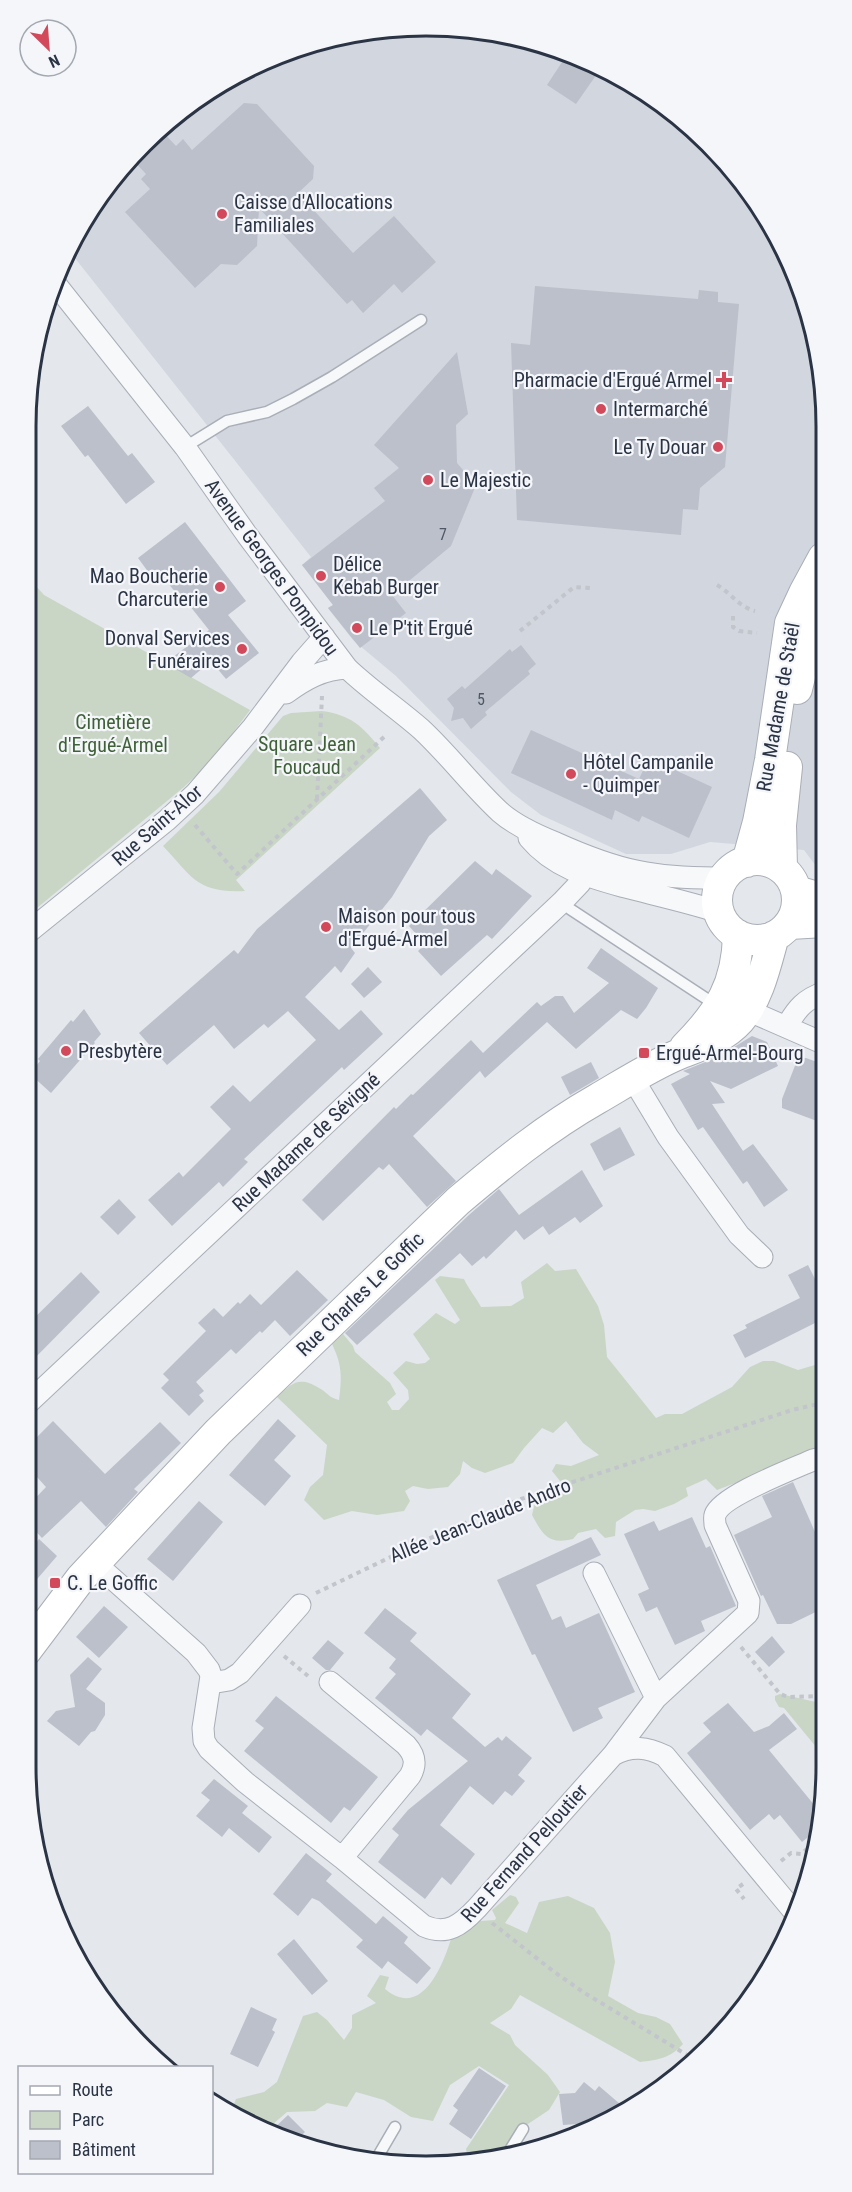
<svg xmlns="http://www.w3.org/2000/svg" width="852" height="2192" viewBox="0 0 852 2192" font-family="'Roboto Condensed',sans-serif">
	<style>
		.built { fill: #d2d6de }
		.green { fill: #c9d6c5 }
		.building { fill: #bbc0ca }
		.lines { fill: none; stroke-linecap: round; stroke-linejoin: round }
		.lane-casing { stroke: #a9aeb7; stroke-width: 13 }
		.street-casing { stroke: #a9aeb7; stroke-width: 23 }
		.secondary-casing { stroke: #a9aeb7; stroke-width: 32 }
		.path { stroke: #c2c5cb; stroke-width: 4; stroke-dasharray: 4.5 4.5; stroke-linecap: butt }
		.lane { stroke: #f7f8fa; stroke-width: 10 }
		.street { stroke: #f7f8fa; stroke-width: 21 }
		.secondary { stroke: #fff; stroke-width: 30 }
		.poi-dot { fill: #d1495b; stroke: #f4f6f9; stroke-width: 2 }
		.labels { text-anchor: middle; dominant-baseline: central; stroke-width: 4.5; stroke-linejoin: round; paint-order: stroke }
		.number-label { font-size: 16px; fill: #4f5766 }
		.poi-label { font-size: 20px; fill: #2b3445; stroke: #f4f6f9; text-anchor: start }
		.street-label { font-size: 20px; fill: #2b3445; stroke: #f4f6f9 }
		.park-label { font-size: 20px; fill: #3f6138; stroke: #f4f6f9 }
		.rim { fill: none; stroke: #2b3445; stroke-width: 3 }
	</style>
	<rect width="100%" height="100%" fill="#e4e7ec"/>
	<!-- built -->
	<path class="built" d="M 453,26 L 530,39 L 648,93 L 727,162 L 796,272 L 823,373 L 824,872 L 819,870 L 804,850 L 710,842 L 671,854 L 626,854 L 541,815 L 511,792 L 396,676 L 353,640 L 328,608 L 333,605 L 302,565 L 311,557 L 67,248 L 108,182 L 162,125 L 226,79 L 298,47 L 374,29 Z"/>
	<!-- green -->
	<path class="green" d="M 26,575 L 44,595 L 250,710 L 214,758 L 184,787 L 26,917 Z
		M 322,711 C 351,715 362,726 380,748 L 236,880 L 245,891 C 197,893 193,878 163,846 L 219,792 L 283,716 L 291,713 Z
		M 547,1263 L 555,1271 L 576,1269 L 598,1306 L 604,1325 L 607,1357 L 656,1418 L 665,1414 L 682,1414 L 732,1387 L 750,1367 L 763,1361 L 774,1361 L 798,1370 L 825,1362 L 826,1448 L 717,1490 L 706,1479 L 686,1488 L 688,1496 L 674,1504 L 655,1511 L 643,1509 L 635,1510 L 616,1522 L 615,1536 L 605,1538 L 596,1529 L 578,1533 L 573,1539 C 548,1545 543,1535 532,1515 L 535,1503 L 570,1487 L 560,1481 L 552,1471 L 556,1464 L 571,1466 L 599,1455 L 583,1443 L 566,1421 L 553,1433 L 542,1428 L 524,1448 L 513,1463 L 485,1473 L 472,1468 L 463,1461 L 460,1474 L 448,1487 L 428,1489 L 413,1486 L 405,1491 L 410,1501 L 404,1511 L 377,1515 L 352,1511 L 324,1520 L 304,1500 L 310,1487 L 323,1475 L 327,1445 L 277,1397 C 292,1383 299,1376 319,1388 C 327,1392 329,1398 339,1400 C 342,1376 342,1365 332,1344 L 343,1334 L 353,1346 L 355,1352 L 390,1383 L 396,1394 L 387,1402 L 392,1410 L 399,1410 L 409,1399 L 408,1390 L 393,1373 L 406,1361 L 417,1364 L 425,1363 L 430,1359 L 413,1334 L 436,1313 L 455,1324 L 460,1320 L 435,1280 L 440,1276 L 464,1279 C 469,1290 476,1297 481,1307 L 511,1306 L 524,1298 L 521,1282 Z
		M 780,1694 L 816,1702 L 826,1726 L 826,1759 L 784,1708 L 779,1707 L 775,1700 L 775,1696 Z
		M 510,1895 L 516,1897 L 519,1903 L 505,1923 L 527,1933 L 539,1902 L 568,1896 L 594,1908 L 610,1933 L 615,1962 L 608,1996 L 638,2013 L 656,2017 L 670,2024 L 683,2044 C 670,2058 659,2060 640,2062 L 520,1995 L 511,2009 L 490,2023 L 510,2035 L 515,2045 L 548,2075 L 560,2092 L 549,2110 L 522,2128 L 501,2159 L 468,2159 L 466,2149 L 509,2085 L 479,2066 L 450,2085 L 433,2121 L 411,2117 L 384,2100 L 356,2092 L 347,2107 L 327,2103 L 315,2111 L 287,2112 L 273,2124 L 245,2120 L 232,2109 L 236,2099 L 264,2092 L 277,2082 L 303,2016 L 317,2012 L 327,2020 L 344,2040 L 352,2028 L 352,2015 L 376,2003 L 367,1996 L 380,1975 L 389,1977 L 385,1989 C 421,2019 442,1968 451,1939 L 480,1921 L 495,1920 L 496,1918 L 492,1910 Z"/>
	<!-- building -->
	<path class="building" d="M 566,56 L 599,71 L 576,104 L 547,85 Z
		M 244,103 L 257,104 L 314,166 L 313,179 L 298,193 L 353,253 L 394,216 L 436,262 L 402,293 L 394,284 L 363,313 L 352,300 L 347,304 L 259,208 L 257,246 L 237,265 L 221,264 L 195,288 L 125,212 L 150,189 L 141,179 L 146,174 L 132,159 L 162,131 L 176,146 L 183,139 L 192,150 Z
		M 535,286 L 698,299 L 699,290 L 718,292 L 718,302 L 739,304 L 725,467 L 700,488 L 698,510 L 683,509 L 681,535 L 517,520 L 511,343 L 530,345 Z
		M 457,352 L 468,414 L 456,425 L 457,463 L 476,485 L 451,546 L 392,595 L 406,613 L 360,648 L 328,608 L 333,605 L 302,565 L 385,501 L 374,488 L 399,468 L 374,445 Z
		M 88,406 L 128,456 L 132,453 L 155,482 L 126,504 L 88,455 L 85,457 L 61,426 Z
		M 185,522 L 246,601 L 228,615 L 259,653 L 226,679 L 211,661 L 191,678 L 165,663 L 209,630 L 178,591 L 176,593 L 159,572 L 152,577 L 138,558 Z
		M 521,645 L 536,664 L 528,671 L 530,674 L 485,712 L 487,715 L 471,729 L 463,718 L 451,721 L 454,708 L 447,699 L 462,686 L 465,689 L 510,649 L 512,652 Z
		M 531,730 L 639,779 L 649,758 L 712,787 L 689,838 L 642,816 L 639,822 L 615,810 L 612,820 L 511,773 Z
		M 420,788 L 447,820 L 429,836 L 392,897 L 351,948 L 355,953 L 341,973 L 335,966 L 305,997 L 339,1030 L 361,1010 L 383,1034 L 344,1070 L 342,1067 L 244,1159 L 248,1162 L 223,1187 L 219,1182 L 172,1226 L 148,1200 L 179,1172 L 183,1177 L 231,1129 L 210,1107 L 233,1085 L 250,1102 L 316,1040 L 288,1011 L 268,1028 L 264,1024 L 234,1049 L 214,1025 L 167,1065 L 139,1033 L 234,950 L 238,954 L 257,929 Z
		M 475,861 L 492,875 L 496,869 L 532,896 L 492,939 L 487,935 L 441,976 L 418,951 L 425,944 L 409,926 Z
		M 601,948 L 658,988 L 646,1008 L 637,1019 L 621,1010 L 576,1049 L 547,1022 L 485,1078 L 480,1071 L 413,1136 L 456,1181 L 427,1207 L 389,1164 L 383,1170 L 379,1167 L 323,1221 L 302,1200 L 394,1107 L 396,1109 L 411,1094 L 413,1095 L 471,1040 L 483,1053 L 537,1002 L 541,1006 L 555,996 L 563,996 L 574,1013 L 609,983 L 587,968 Z
		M 368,967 L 382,982 L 364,998 L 351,984 Z
		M 84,1009 L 101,1034 L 94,1042 L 95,1043 L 51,1093 L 30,1074 L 40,1061 L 38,1059 L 71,1020 L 73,1022 Z
		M 752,1036 L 767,1042 L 778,1066 L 731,1089 L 710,1081 L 725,1103 L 712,1104 L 743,1151 L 753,1144 L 788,1190 L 764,1207 L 747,1181 L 743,1184 L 703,1127 L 698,1130 L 671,1084 L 690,1074 L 683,1071 L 718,1057 Z
		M 798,1058 L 806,1058 L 825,1065 L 825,1124 L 782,1108 L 782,1099 Z
		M 591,1062 L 599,1078 L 570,1095 L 561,1077 Z
		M 620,1127 L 635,1155 L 604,1171 L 590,1144 Z
		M 582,1170 L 603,1206 L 580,1223 L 575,1217 L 549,1235 L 543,1226 L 524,1240 L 516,1230 L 486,1259 L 484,1256 L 472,1266 L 460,1253 L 357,1345 L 345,1333 L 470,1214 L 499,1189 L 519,1215 Z
		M 119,1199 L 136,1217 L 118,1235 L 100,1217 Z
		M 808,1265 L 821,1291 L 825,1292 L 825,1318 L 745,1358 L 733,1335 L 747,1328 L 745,1325 L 800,1298 L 788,1275 Z
		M 297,1270 L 328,1300 L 290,1336 L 275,1320 L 262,1333 L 260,1331 L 236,1354 L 231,1349 L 196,1382 L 204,1391 L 199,1395 L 204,1401 L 189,1416 L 161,1388 L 169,1380 L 163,1374 L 206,1331 L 198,1323 L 214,1308 L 223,1317 L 238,1302 L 240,1304 L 250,1294 L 261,1305 Z
		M 81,1272 L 100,1292 L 26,1367 L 26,1326 Z
		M 278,1419 L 296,1436 L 274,1460 L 291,1476 L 265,1506 L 229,1475 Z
		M 53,1421 L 105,1474 L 160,1422 L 181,1443 L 134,1489 L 138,1492 L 106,1527 L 81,1501 L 42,1538 L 26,1521 L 26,1508 L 46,1487 L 26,1465 L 26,1448 Z
		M 793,1482 L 826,1557 L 826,1607 L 791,1624 L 777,1624 L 763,1595 L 761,1596 L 734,1535 L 772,1517 L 762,1496 Z
		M 199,1501 L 223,1522 L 173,1581 L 147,1559 Z
		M 692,1517 L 706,1548 L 710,1546 L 736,1606 L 701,1621 L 705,1631 L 675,1645 L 657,1607 L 646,1612 L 638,1594 L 649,1589 L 624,1534 L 654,1521 L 659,1531 Z
		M 591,1537 L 601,1555 L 536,1585 L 552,1620 L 561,1616 L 566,1628 L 599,1613 L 635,1692 L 598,1708 L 603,1718 L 573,1732 L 535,1654 L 532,1655 L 497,1580 Z
		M 39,1539 L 57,1556 L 26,1592 L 26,1554 Z
		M 104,1606 L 128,1627 L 99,1658 L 76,1637 Z
		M 385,1608 L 417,1633 L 410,1641 L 471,1694 L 452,1718 L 485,1747 L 498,1737 L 502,1741 L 506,1736 L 532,1758 L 518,1775 L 525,1781 L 512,1796 L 505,1791 L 493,1805 L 470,1786 L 440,1825 L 475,1854 L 451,1885 L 442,1877 L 425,1899 L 378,1862 L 399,1835 L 392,1829 L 408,1810 L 468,1761 L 427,1729 L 421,1736 L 375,1698 L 396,1674 L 389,1668 L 396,1659 L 364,1633 Z
		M 772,1636 L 785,1652 L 769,1667 L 755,1652 Z
		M 328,1640 L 344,1653 L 330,1670 L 326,1670 L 312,1658 Z
		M 88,1657 L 102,1669 L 86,1689 L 105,1703 L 105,1715 L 95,1731 L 91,1732 L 79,1746 L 47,1721 L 56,1711 L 75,1707 L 70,1675 Z
		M 276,1696 L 378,1777 L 350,1811 L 344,1807 L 331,1823 L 244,1751 L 264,1728 L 255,1721 Z
		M 728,1703 L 754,1732 L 769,1726 L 784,1713 L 797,1729 L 769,1750 L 820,1812 L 818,1829 L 802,1842 L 780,1815 L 774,1820 L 769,1814 L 750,1830 L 687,1753 L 711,1732 L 703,1723 Z
		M 214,1779 L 248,1806 L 242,1813 L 272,1837 L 259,1853 L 229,1828 L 222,1837 L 196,1816 L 210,1800 L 201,1793 Z
		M 306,1853 L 332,1874 L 326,1881 L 376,1924 L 383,1916 L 408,1937 L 404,1943 L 431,1968 L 417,1984 L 388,1961 L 382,1969 L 356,1947 L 363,1940 L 319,1901 L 312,1898 L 298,1916 L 273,1894 Z
		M 294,1939 L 328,1981 L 312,1995 L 277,1954 Z
		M 251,2007 L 277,2019 L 272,2030 L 275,2032 L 258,2067 L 230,2054 Z
		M 479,2068 L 506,2086 L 471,2139 L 449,2124 L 458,2110 L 453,2106 Z
		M 584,2082 L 595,2091 L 599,2086 L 620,2104 L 603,2123 L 595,2127 L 590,2123 L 563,2125 L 559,2094 L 575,2093 Z
		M 288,2115 L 305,2132 L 293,2143 L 269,2133 Z"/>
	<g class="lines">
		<!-- lane casing -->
		<g class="lane-casing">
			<path id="lane" d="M 185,447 L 227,421 L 267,412 L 293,399 L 332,377 L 421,320
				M 562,902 L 570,909 L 716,1005
				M 505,2158 L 523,2129
				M 374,2163 L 395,2127"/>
		</g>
		<!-- street casing -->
		<g class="street-casing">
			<path id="street" d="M 54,282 L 185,447 L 247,535 L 347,668 C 370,690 397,708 421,729 C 449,755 472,786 500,812 C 516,826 536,835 556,843 C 618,871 655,879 724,878
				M 286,693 C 305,679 323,669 347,668
				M 529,838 C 554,868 589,877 625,887 C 656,895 688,902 719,912
				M 26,934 L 167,820 L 195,794 L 253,727 L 302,662 L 324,637
				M 747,1010 L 825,1044
				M 787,1026 C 797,1008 805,999 825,992
				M 633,1079 L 668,1137 L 739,1235 L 762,1257
				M 26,1405 L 562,902 L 580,883 L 584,876
				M 95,1563 L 196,1653 L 209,1670 L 211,1676 L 203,1728 L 204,1741 L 209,1749 L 245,1782 L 342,1858
				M 594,1573 L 656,1698
				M 330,1682 L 406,1745 C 415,1755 417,1764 410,1776 L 342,1858 L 424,1926 C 447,1936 461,1925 477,1908 L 613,1755 L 656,1698 L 748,1613 L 749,1601 L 715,1525 C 715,1521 714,1518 715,1515 C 721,1496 793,1469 813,1460 L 826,1457
				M 211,1683 L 229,1680 L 240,1673 L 300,1605
				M 613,1755 C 632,1745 647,1747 665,1756 L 796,1914"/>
		</g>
		<!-- secondary casing -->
		<g class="secondary-casing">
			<path id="secondary" d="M 797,689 L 806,652 L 824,617
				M717 900a40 40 0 1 1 80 0a40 40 0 1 1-80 0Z
				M 747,862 L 758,822 L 770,760 L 790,623 L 804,593 L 823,558
				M 782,868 L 781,825 L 787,767
				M 796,891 L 824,899
				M 790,924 L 824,922
				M 685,1047 C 720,1012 737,984 738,935
				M 26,1651 L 81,1578 L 218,1432 L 458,1201 C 502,1164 546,1128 597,1099 C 623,1084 649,1067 677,1055 C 699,1046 723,1039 740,1020 C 759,998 766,964 774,936"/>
		</g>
		<!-- path -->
		<path class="path" d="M 717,585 C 731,593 739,607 755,611
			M 733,616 L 733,627 L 739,631 L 757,633
			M 520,631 L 574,587 L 592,588
			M 317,799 L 322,696
			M 195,825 L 237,874 L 384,737
			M 316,1593 L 426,1540 L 518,1500 L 792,1410 L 826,1402
			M 741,1647 L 780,1694 L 788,1697 L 826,1696
			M 284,1656 L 308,1676
			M 781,1861 L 791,1853 L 801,1854 L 817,1841
			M 743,1884 L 736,1889 L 744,1899
			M 492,1923 L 553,1971 L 583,1992 L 692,2058"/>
		<!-- lane -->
		<use href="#lane" class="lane"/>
		<!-- street -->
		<use href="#street" class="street"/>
		<!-- secondary -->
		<use href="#secondary" class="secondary"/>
	</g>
	<!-- markers -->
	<g class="poi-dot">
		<circle cx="222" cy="214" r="6"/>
		<path d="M721 371h6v6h6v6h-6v6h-6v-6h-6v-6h6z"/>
		<circle cx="601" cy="409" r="6"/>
		<circle cx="718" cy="447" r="6"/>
		<circle cx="428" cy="480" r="6"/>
		<circle cx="321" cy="576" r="6"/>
		<circle cx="220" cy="587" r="6"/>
		<circle cx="357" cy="628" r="6"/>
		<circle cx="242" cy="649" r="6"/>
		<circle cx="571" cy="774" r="6"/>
		<circle cx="326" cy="927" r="6"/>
		<circle cx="66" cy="1051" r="6"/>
		<rect x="638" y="1047" width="12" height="12" rx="3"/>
		<rect x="49" y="1577" width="12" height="12" rx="3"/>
	</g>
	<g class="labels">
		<!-- number labels -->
		<g class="number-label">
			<text x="443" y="534">7</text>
			<text x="481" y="699">5</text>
		</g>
		<!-- poi labels -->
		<g class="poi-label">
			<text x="234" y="202">Caisse d'Allocations<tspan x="234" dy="23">Familiales</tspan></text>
			<text x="712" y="380" text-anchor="end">Pharmacie d'Ergué Armel</text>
			<text x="613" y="409">Intermarché</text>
			<text x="706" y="447" text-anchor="end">Le Ty Douar</text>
			<text x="440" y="480">Le Majestic</text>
			<text x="333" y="564">Délice<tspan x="333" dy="23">Kebab Burger</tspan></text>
			<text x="208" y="576" text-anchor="end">Mao Boucherie<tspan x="208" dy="23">Charcuterie</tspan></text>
			<text x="369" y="628">Le P'tit Ergué</text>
			<text x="230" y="638" text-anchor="end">Donval Services<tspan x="230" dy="23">Funéraires</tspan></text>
			<text x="583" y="762">Hôtel Campanile<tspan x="583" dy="23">- Quimper</tspan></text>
			<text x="338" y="916">Maison pour tous<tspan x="338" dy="23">d'Ergué-Armel</tspan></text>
			<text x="78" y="1051">Presbytère</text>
			<text x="656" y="1053">Ergué-Armel-Bourg</text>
			<text x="67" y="1583">C. Le Goffic</text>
		</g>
		<!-- street labels -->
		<g class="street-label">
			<text transform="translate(272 567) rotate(54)">Avenue Georges Pompidou</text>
			<text transform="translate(778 707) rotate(-80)">Rue Madame de Staël</text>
			<text transform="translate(157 825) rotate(-41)">Rue Saint-Alor</text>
			<text transform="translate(306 1142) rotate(-43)">Rue Madame de Sévigné</text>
			<text transform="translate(360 1294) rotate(-44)">Rue Charles Le Goffic</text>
			<text transform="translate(480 1520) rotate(-22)">Allée Jean-Claude Andro</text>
			<text transform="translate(524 1853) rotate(-48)">Rue Fernand Pelloutier</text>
		</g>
		<!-- park labels -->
		<g class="park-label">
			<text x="113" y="722">Cimetière<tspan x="113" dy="23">d'Ergué-Armel</tspan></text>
			<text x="307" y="744">Square Jean<tspan x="307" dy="23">Foucaud</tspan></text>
		</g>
	</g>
	<!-- crop -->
	<path d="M0 0H852V2192H0ZM426 36H426A390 390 0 0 1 816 426V1766A390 390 0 0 1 426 2156H426A390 390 0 0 1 36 1766V426A390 390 0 0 1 426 36Z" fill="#f4f6f9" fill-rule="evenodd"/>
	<path class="rim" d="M426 36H426A390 390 0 0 1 816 426V1766A390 390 0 0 1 426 2156H426A390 390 0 0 1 36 1766V426A390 390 0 0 1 426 36Z"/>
	<!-- legend -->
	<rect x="18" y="2066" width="195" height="108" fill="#f4f6f9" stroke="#a4a8b1" stroke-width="1.5"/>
	<rect x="30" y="2086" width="30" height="9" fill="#ffffff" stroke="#a4a8b1" stroke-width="1.5"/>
	<text x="72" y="2096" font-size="18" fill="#2b3445">Route</text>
	<rect x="30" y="2111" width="30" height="18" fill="#c9d6c5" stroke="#a4a8b1" stroke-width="1.5"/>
	<text x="72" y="2126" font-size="18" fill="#2b3445">Parc</text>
	<rect x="30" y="2141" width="30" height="18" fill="#bbc0ca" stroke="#a4a8b1" stroke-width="1.5"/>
	<text x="72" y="2156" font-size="18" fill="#2b3445">Bâtiment</text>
	<!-- north arrow -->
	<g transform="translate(48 48) rotate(155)"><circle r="28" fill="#f4f6f9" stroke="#a4a8b1" stroke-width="1.5"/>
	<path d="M0-4.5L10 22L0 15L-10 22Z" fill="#d1495b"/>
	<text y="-9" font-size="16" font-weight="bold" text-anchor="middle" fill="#2b3445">N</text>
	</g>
</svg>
